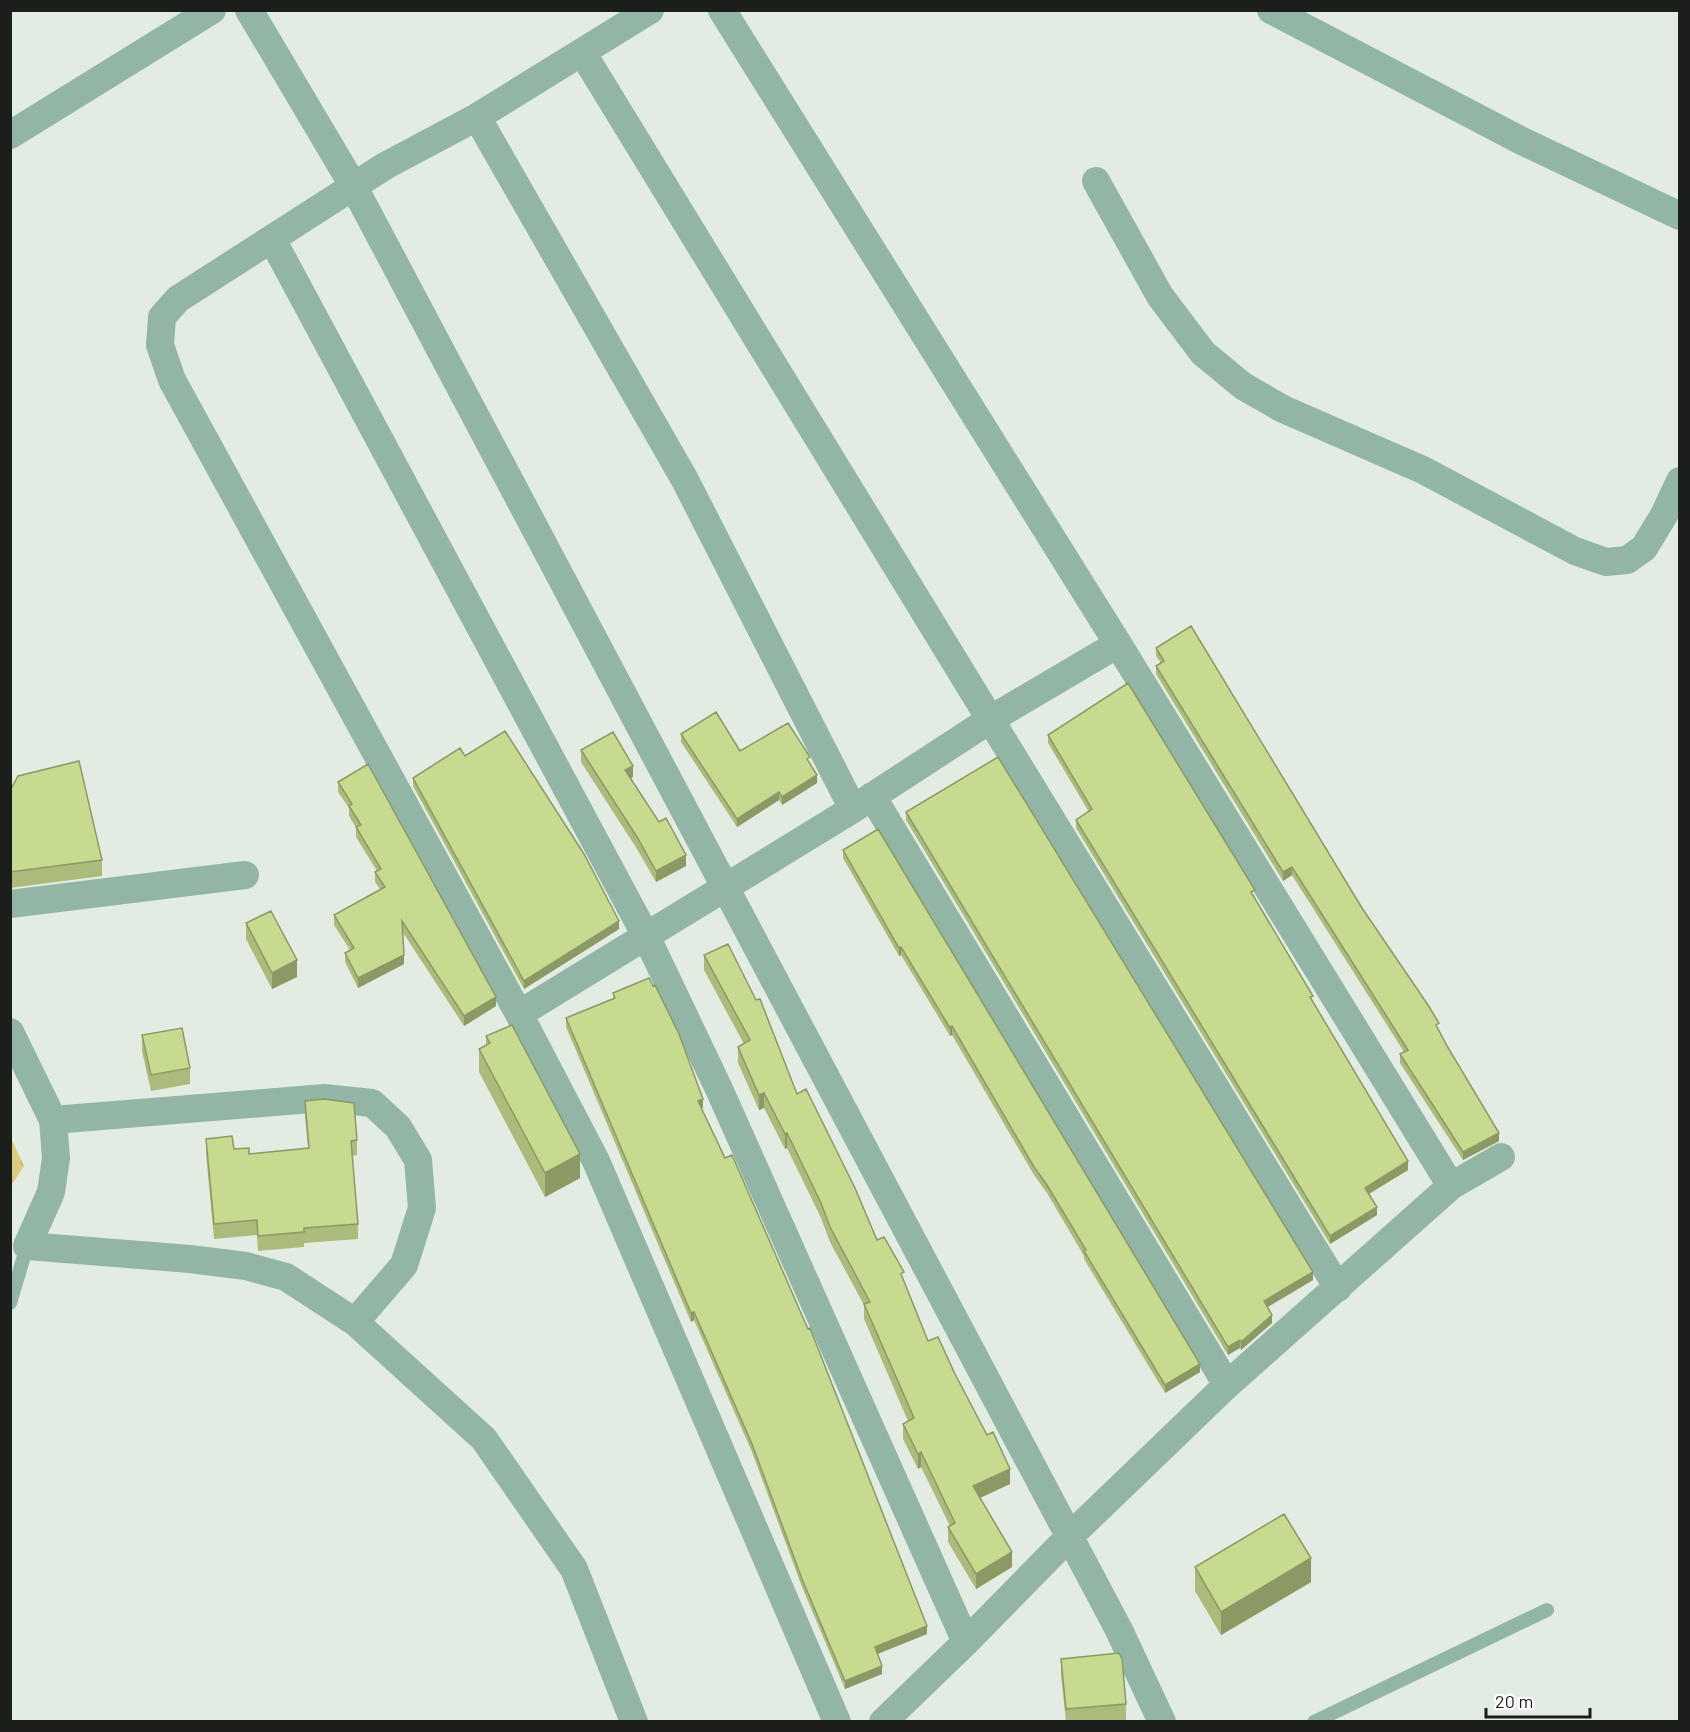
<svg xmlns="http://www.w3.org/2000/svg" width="1690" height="1732" viewBox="0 0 1690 1732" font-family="Barlow,sans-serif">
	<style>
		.grass { fill: url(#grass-tufts) }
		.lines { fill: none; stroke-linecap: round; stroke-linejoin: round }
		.lane { stroke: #92b5a6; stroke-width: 14 }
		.street { stroke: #92b5a6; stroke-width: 28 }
		.wall { fill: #aabb7c }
		.shaded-wall { fill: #8b9965 }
		.building { fill: #c6da90; stroke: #8b9965; stroke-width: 1.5 }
	</style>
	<defs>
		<pattern id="grass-tufts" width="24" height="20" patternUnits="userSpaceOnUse" patternTransform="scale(1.5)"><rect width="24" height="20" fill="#dccc81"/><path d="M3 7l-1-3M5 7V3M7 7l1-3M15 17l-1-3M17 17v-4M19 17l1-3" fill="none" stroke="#bcaf6f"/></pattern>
	</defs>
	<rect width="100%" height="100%" fill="#e3ece2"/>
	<!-- grass -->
	<path class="grass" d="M 10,1136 L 24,1166 L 11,1186 L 10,1186 Z"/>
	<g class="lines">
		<!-- lane -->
		<path class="lane" d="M 10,1303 L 27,1246
			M 1314,1722 L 1547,1610"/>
		<!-- street -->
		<path class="street" d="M 249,10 L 354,187 L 1119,1630 L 1162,1722
			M 650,10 L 477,117 L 385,166 L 178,299 L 162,317 L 160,345 L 172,380 L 519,1014 L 596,1161 L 837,1722
			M 722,10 L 1118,644 L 1451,1186
			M 1271,10 L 1522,141 L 1680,216
			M 582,52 L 1338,1288
			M 477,117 L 685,480 L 853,809
			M 10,135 L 212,10
			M 1096,181 L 1160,296 L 1203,353 L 1243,386 L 1283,409 L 1423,470 L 1575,551 L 1606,562 L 1627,560 L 1644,548 L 1664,515 L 1680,481
			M 272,239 L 647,938 L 719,1089 L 966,1642
			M 872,796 L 1227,1385
			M 10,904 L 245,875
			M 519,1014 L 853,809 L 991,719 L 1118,644
			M 10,1032 L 53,1120 L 56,1158 L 51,1192 L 27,1246 L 190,1259 L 246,1266 L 286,1277 L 355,1322 L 484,1439 L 574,1569 L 634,1722
			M 53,1120 L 324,1098 L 372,1103 L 398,1127 L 418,1160 L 422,1208 L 404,1265 L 355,1322
			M 883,1722 L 966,1642 L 1068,1538 L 1227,1385 L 1451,1186 L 1501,1157"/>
	</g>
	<!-- wall -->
	<path class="wall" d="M 1156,648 L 1362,908 L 1439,1030 L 1499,1141 L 1463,1160 L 1400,1063 L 1400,1054 L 1404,1052 L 1292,875 L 1283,881 L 1156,674 L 1156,666 L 1161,663 L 1156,656 Z
		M 681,734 L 740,751 L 810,763 L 817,783 L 782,805 L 779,800 L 737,827 L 681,742 Z
		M 1048,735 L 1254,898 L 1408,1170 L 1369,1194 L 1377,1215 L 1330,1244 L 1076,828 L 1076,820 L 1089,812 L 1048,743 Z
		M 581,750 L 633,777 L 631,778 L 686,866 L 656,882 L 637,849 L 581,762 Z
		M 465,756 L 619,929 L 524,989 L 413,786 L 413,778 Z
		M 338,782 L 496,1006 L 464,1026 L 402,931 L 404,964 L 358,988 L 345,962 L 345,953 L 350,950 L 334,925 L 334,915 L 380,889 L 375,882 L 375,872 L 377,871 L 356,837 L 356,828 L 349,816 L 349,808 L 338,792 Z
		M 10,791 L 102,860 L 102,876 L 10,888 Z
		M 906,812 L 1313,1280 L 1268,1307 L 1272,1323 L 1241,1350 L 1240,1348 L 1228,1355 L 906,820 Z
		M 843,850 L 1200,1372 L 1165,1393 L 1084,1259 L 1084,1256 L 1047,1193 L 1034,1175 L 952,1035 L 950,1036 L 901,955 L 899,956 L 843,858 Z
		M 246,923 L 297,977 L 272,989 L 246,939 Z
		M 704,955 L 797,1094 L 877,1240 L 904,1282 L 928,1341 L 955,1374 L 1010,1484 L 980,1498 L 1012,1567 L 976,1589 L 948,1542 L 948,1527 L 950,1526 L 921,1467 L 918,1469 L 903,1439 L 903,1424 L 908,1421 L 864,1319 L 864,1305 L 830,1242 L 821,1218 L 787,1148 L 785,1149 L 764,1108 L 759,1110 L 738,1063 L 738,1047 L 744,1044 L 704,970 Z
		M 613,993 L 703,1108 L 701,1108 L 927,1634 L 877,1654 L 882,1674 L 845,1689 L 802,1587 L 752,1452 L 694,1320 L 691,1322 L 566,1027 L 566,1018 L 613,999 Z
		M 142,1035 L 190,1068 L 190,1084 L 151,1091 L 142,1051 Z
		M 486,1036 L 580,1178 L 545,1197 L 479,1072 L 479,1049 L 486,1045 Z
		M 305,1101 L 357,1140 L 357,1155 L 352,1156 L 358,1224 L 358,1239 L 304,1243 L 304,1247 L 258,1251 L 257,1235 L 214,1239 L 206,1154 L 206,1139 L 249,1154 L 308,1148 L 305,1116 Z
		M 1195,1567 L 1311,1582 L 1221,1635 L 1195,1591 Z
		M 1061,1659 L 1126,1704 L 1126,1720 L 1107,1722 L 1066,1722 L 1061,1675 Z"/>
	<!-- shaded-wall -->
	<path class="shaded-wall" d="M 633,766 L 633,777 L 625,781 L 625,770 Z
		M 817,775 L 817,783 L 782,805 L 782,797 Z
		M 779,792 L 779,800 L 737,827 L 737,819 Z
		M 686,855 L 686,866 L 656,882 L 656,871 Z
		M 1292,867 L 1292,875 L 1283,881 L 1283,872 Z
		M 619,921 L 619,929 L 524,989 L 524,981 Z
		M 901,947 L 901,955 L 899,956 L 899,948 Z
		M 404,955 L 404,964 L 358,988 L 358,978 Z
		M 297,960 L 297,977 L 272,989 L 272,973 Z
		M 496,997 L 496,1006 L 464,1026 L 464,1016 Z
		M 952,1026 L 952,1035 L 950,1036 L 950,1028 Z
		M 764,1093 L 764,1108 L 759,1110 L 759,1095 Z
		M 703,1099 L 703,1108 L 698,1109 L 698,1101 Z
		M 787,1133 L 787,1148 L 785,1149 L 785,1134 Z
		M 1499,1133 L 1499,1141 L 1463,1160 L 1463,1152 Z
		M 580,1154 L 580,1178 L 545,1197 L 545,1173 Z
		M 1408,1161 L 1408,1170 L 1365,1196 L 1365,1188 Z
		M 1377,1207 L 1377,1215 L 1330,1244 L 1330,1236 Z
		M 1313,1272 L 1313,1280 L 1264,1309 L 1264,1301 Z
		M 694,1312 L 694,1320 L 691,1322 L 691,1313 Z
		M 1272,1315 L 1272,1323 L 1241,1350 L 1241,1342 Z
		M 1240,1340 L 1240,1348 L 1228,1355 L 1228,1347 Z
		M 1200,1364 L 1200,1372 L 1165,1393 L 1165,1385 Z
		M 921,1452 L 921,1467 L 918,1469 L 918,1454 Z
		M 1010,1469 L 1010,1484 L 973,1501 L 973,1486 Z
		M 1012,1552 L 1012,1567 L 976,1589 L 976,1574 Z
		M 1311,1558 L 1311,1582 L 1221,1635 L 1221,1612 Z
		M 927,1626 L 927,1634 L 875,1655 L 875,1647 Z
		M 882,1666 L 882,1674 L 845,1689 L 845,1681 Z"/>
	<!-- building -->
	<path class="building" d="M 1191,626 L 1362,908 L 1428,1005 L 1439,1023 L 1436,1025 L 1447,1046 L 1499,1133 L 1463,1152 L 1400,1054 L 1408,1050 L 1292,867 L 1283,872 L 1156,666 L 1164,661 L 1156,648 Z
		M 1128,683 L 1255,890 L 1251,892 L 1313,996 L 1310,997 L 1408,1161 L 1365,1188 L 1377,1207 L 1330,1236 L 1076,820 L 1092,809 L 1048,735 Z
		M 716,712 L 740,751 L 788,723 L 810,757 L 807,759 L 817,775 L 782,797 L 779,792 L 737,819 L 681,734 Z
		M 505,731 L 584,854 L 619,921 L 524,981 L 413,778 L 460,748 L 465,756 Z
		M 613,732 L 633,766 L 625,770 L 659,822 L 666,818 L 686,855 L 656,871 L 637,837 L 581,750 Z
		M 998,757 L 1313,1272 L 1264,1301 L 1272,1315 L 1241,1342 L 1240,1340 L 1228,1347 L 906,812 Z
		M 79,761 L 102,860 L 10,872 L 10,791 L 18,776 Z
		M 368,764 L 496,997 L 464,1016 L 402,921 L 404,955 L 358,978 L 345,953 L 354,948 L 334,915 L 385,887 L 375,872 L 381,869 L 356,827 L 361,825 L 349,806 L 352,804 L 338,782 Z
		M 878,829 L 1200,1364 L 1165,1385 L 1084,1251 L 1086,1250 L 1047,1185 L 1034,1167 L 952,1026 L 950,1028 L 901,947 L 899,948 L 843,850 Z
		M 271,911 L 297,960 L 272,973 L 246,923 Z
		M 728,944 L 756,1000 L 760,999 L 797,1094 L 806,1089 L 855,1188 L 877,1240 L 884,1237 L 904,1272 L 901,1274 L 928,1341 L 938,1337 L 955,1374 L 987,1435 L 993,1432 L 1010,1469 L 973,1486 L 1012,1552 L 976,1574 L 948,1527 L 955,1523 L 921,1452 L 918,1454 L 903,1424 L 914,1418 L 864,1304 L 870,1302 L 830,1227 L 821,1203 L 787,1133 L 785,1134 L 764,1093 L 759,1095 L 738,1047 L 750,1040 L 704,955 Z
		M 649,978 L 653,986 L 655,985 L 679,1034 L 703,1099 L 698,1101 L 725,1158 L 732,1155 L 808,1329 L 810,1328 L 927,1626 L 875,1647 L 882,1666 L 845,1681 L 802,1579 L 752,1444 L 694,1312 L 691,1313 L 566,1018 L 615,998 L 613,993 Z
		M 512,1025 L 580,1154 L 545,1173 L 479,1049 L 490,1043 L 486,1036 Z
		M 182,1028 L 190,1068 L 151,1075 L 142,1035 Z
		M 324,1099 L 354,1103 L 357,1140 L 351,1141 L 358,1224 L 304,1228 L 304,1232 L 258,1236 L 257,1220 L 214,1224 L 206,1139 L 232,1136 L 234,1149 L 249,1148 L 249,1154 L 309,1148 L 305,1101 Z
		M 1284,1514 L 1311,1558 L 1221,1612 L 1195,1567 Z
		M 1119,1653 L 1122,1659 L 1126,1704 L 1066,1709 L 1061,1659 Z"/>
	<!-- border -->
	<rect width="1690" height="1732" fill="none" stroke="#1b1e1a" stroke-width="24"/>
	<!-- scale -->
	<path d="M1486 1708v9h104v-9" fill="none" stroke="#1b1e1a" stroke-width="3"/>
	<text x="1495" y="1708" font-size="18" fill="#1b1e1a" stroke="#ffffff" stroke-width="4.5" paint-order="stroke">20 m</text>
</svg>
